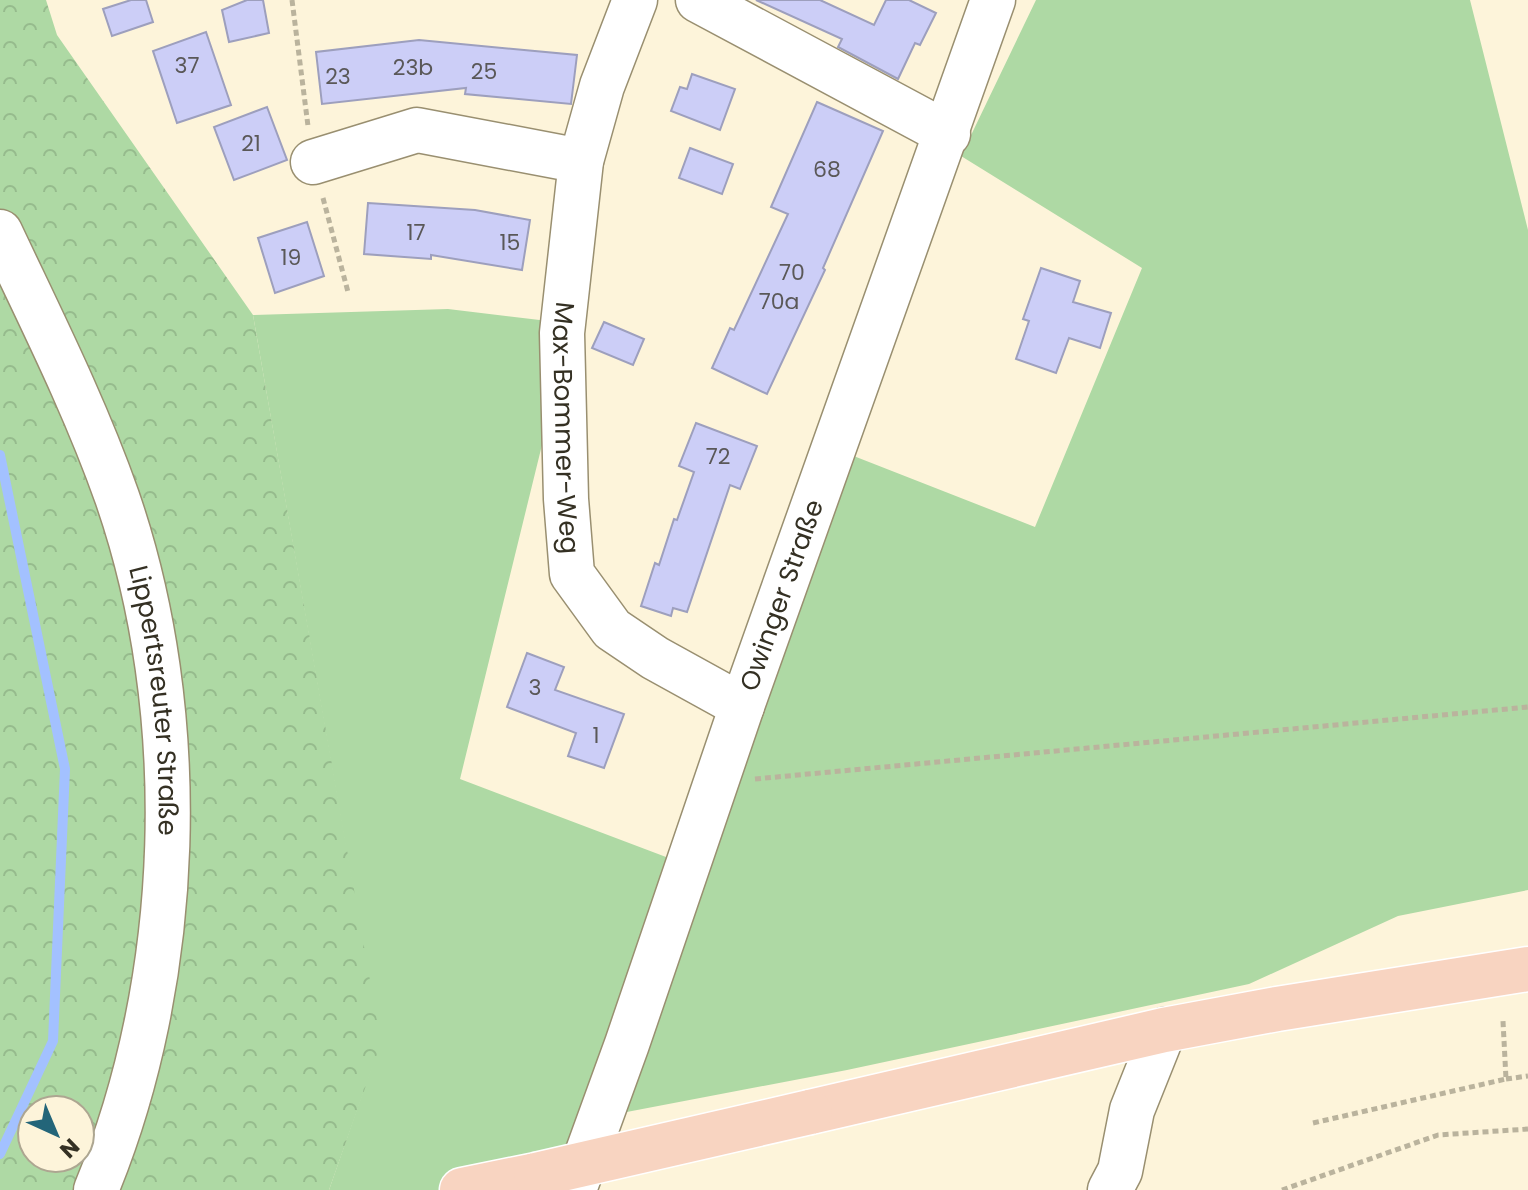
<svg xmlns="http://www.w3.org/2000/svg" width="1528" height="1190" viewBox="0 0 1528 1190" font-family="Poppins,sans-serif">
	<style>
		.green { fill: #aed9a4 }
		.forest { fill: url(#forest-crowns); fill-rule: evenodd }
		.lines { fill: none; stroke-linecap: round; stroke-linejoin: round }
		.stream { stroke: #a3c1ff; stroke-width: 10 }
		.building { fill: #cccef7; stroke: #9d9fbd; stroke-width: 2 }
		.minor-casing { stroke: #998f70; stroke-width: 47 }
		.major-casing { stroke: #fff; stroke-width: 47 }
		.path { stroke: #bab39d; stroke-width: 5; stroke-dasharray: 6 4; stroke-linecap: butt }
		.minor { stroke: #fff; stroke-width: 44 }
		.major { stroke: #f8d4c1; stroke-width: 44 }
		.major-bridge-casing { stroke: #fff; stroke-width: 47; stroke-linecap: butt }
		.major-bridge { stroke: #f8d4c1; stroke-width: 44 }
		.labels { text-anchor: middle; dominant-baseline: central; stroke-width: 6; stroke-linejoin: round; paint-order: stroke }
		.number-label { font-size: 22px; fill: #5a5858 }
		.street-label { font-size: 26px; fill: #343023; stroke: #fdf4da }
	</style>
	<defs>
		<pattern id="forest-crowns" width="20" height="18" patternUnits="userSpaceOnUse" patternTransform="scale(2)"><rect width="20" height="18" fill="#aed9a4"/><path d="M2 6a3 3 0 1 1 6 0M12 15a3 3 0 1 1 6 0" fill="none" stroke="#96bb8d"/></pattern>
	</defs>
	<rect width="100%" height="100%" fill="#fdf4da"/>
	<!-- green -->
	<path class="green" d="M 1036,0 L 1470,0 L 1528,230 L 1528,890 L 1398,916 L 1249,984 L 847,1070 L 611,1115 L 846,453 L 1035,527 L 1142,268 L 961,156 Z
		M 448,309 L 548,321 L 554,396 L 460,779 L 674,860 L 549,1190 L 329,1190 L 380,1043 L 253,315 Z"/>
	<!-- forest -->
	<path class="forest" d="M 0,0 L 46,0 L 57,35 L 253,315 L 381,1043 L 329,1190 L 0,1190 ZM 32,1110 L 80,1110 L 80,1158 L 32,1158 Z"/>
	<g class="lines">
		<!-- stream -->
		<path class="stream" d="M 0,455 L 65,769 L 53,1041 L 0,1154"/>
	</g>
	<!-- building -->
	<path class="building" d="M 131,0 L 146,0 L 153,22 L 112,36 L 103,9 Z
		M 247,0 L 263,0 L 269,33 L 229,42 L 222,10 Z
		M 756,0 L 820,0 L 874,25 L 886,0 L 909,0 L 936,13 L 920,45 L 915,43 L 898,79 L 838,47 L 842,39 Z
		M 206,32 L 231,105 L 177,123 L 153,51 Z
		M 419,40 L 577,55 L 571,104 L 465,94 L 466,88 L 322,104 L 316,52 Z
		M 692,74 L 735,89 L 720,130 L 671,111 L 680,87 L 687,89 Z
		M 817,102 L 883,131 L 823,268 L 825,270 L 767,394 L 712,368 L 730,328 L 734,330 L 788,214 L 771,207 Z
		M 267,107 L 287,160 L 234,180 L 214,127 Z
		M 690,148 L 733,164 L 722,194 L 679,178 Z
		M 368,203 L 475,210 L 530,220 L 522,270 L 431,255 L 431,259 L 364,254 Z
		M 307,222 L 324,276 L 275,293 L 258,238 Z
		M 1041,268 L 1080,281 L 1073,302 L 1111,313 L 1100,348 L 1069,338 L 1056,373 L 1016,359 L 1029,321 L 1023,319 Z
		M 604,322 L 644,339 L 633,365 L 592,348 Z
		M 696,423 L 757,446 L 740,489 L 730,485 L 687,612 L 673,608 L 671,616 L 641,606 L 655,563 L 659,565 L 674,519 L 677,520 L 694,472 L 679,466 Z
		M 527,653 L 564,667 L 555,690 L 624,714 L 604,768 L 568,756 L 576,733 L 507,707 Z"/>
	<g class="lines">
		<!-- minor casing -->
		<g class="minor-casing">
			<g id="minor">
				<path id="s1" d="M 635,0 L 602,86 L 581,161 L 562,333 L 566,499 L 572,574 L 612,629 L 655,658 L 742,706"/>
				<path d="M 698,0 L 948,134"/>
				<path d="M 313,162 L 417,130 L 581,161"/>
				<path id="s2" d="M 0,232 C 41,319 85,406 117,497 C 192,713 183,980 96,1190"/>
				<path id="s3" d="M 574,1190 L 627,1044 L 742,706 L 993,0"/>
				<path d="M 1110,1190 L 1120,1171 L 1132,1110 L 1164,1030"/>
			</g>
		</g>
		<!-- major casing -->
		<g class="major-casing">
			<path id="major" d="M 810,1112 L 1164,1030 L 1277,1009 L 1528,969
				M 462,1190 L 536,1175"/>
		</g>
		<!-- path -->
		<path class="path" d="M 292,0 L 308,126
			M 323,198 L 348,292
			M 755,779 L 1528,707
			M 1506,1079 L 1528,1076
			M 1313,1123 L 1506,1079 L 1503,1021
			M 1282,1190 L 1438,1135 L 1528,1129"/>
		<!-- minor -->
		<use href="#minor" class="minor"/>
		<!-- major -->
		<use href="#major" class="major"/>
		<!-- major-bridge casing -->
		<g class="major-bridge-casing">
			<path id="major-bridge" d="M 536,1175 L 810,1112"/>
		</g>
		<!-- major-bridge -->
		<use href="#major-bridge" class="major-bridge"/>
	</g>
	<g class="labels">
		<!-- number labels -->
		<g class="number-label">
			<text x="187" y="65">37</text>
			<text x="413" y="67">23b</text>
			<text x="484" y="71">25</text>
			<text x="338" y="76">23</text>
			<text x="251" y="143">21</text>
			<text x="827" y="169">68</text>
			<text x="416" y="232">17</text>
			<text x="510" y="242">15</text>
			<text x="291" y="257">19</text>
			<text x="792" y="272">70</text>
			<text x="779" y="301">70a</text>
			<text x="718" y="456">72</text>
			<text x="535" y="687">3</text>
			<text x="596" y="735">1</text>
		</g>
		<!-- street labels -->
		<g class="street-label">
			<text stroke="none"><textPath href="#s1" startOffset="438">Max-Bommer-Weg</textPath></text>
			<text stroke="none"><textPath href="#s3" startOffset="630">Owinger Straße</textPath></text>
			<text stroke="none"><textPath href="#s2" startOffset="498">Lippertsreuter Straße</textPath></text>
		</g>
	</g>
	<!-- north arrow -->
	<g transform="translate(56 1134) rotate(136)"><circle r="38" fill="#fdf4da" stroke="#ada691" stroke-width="2"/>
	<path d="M0-6L14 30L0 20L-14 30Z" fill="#236579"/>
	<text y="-12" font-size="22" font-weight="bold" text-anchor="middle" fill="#343023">N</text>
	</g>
</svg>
